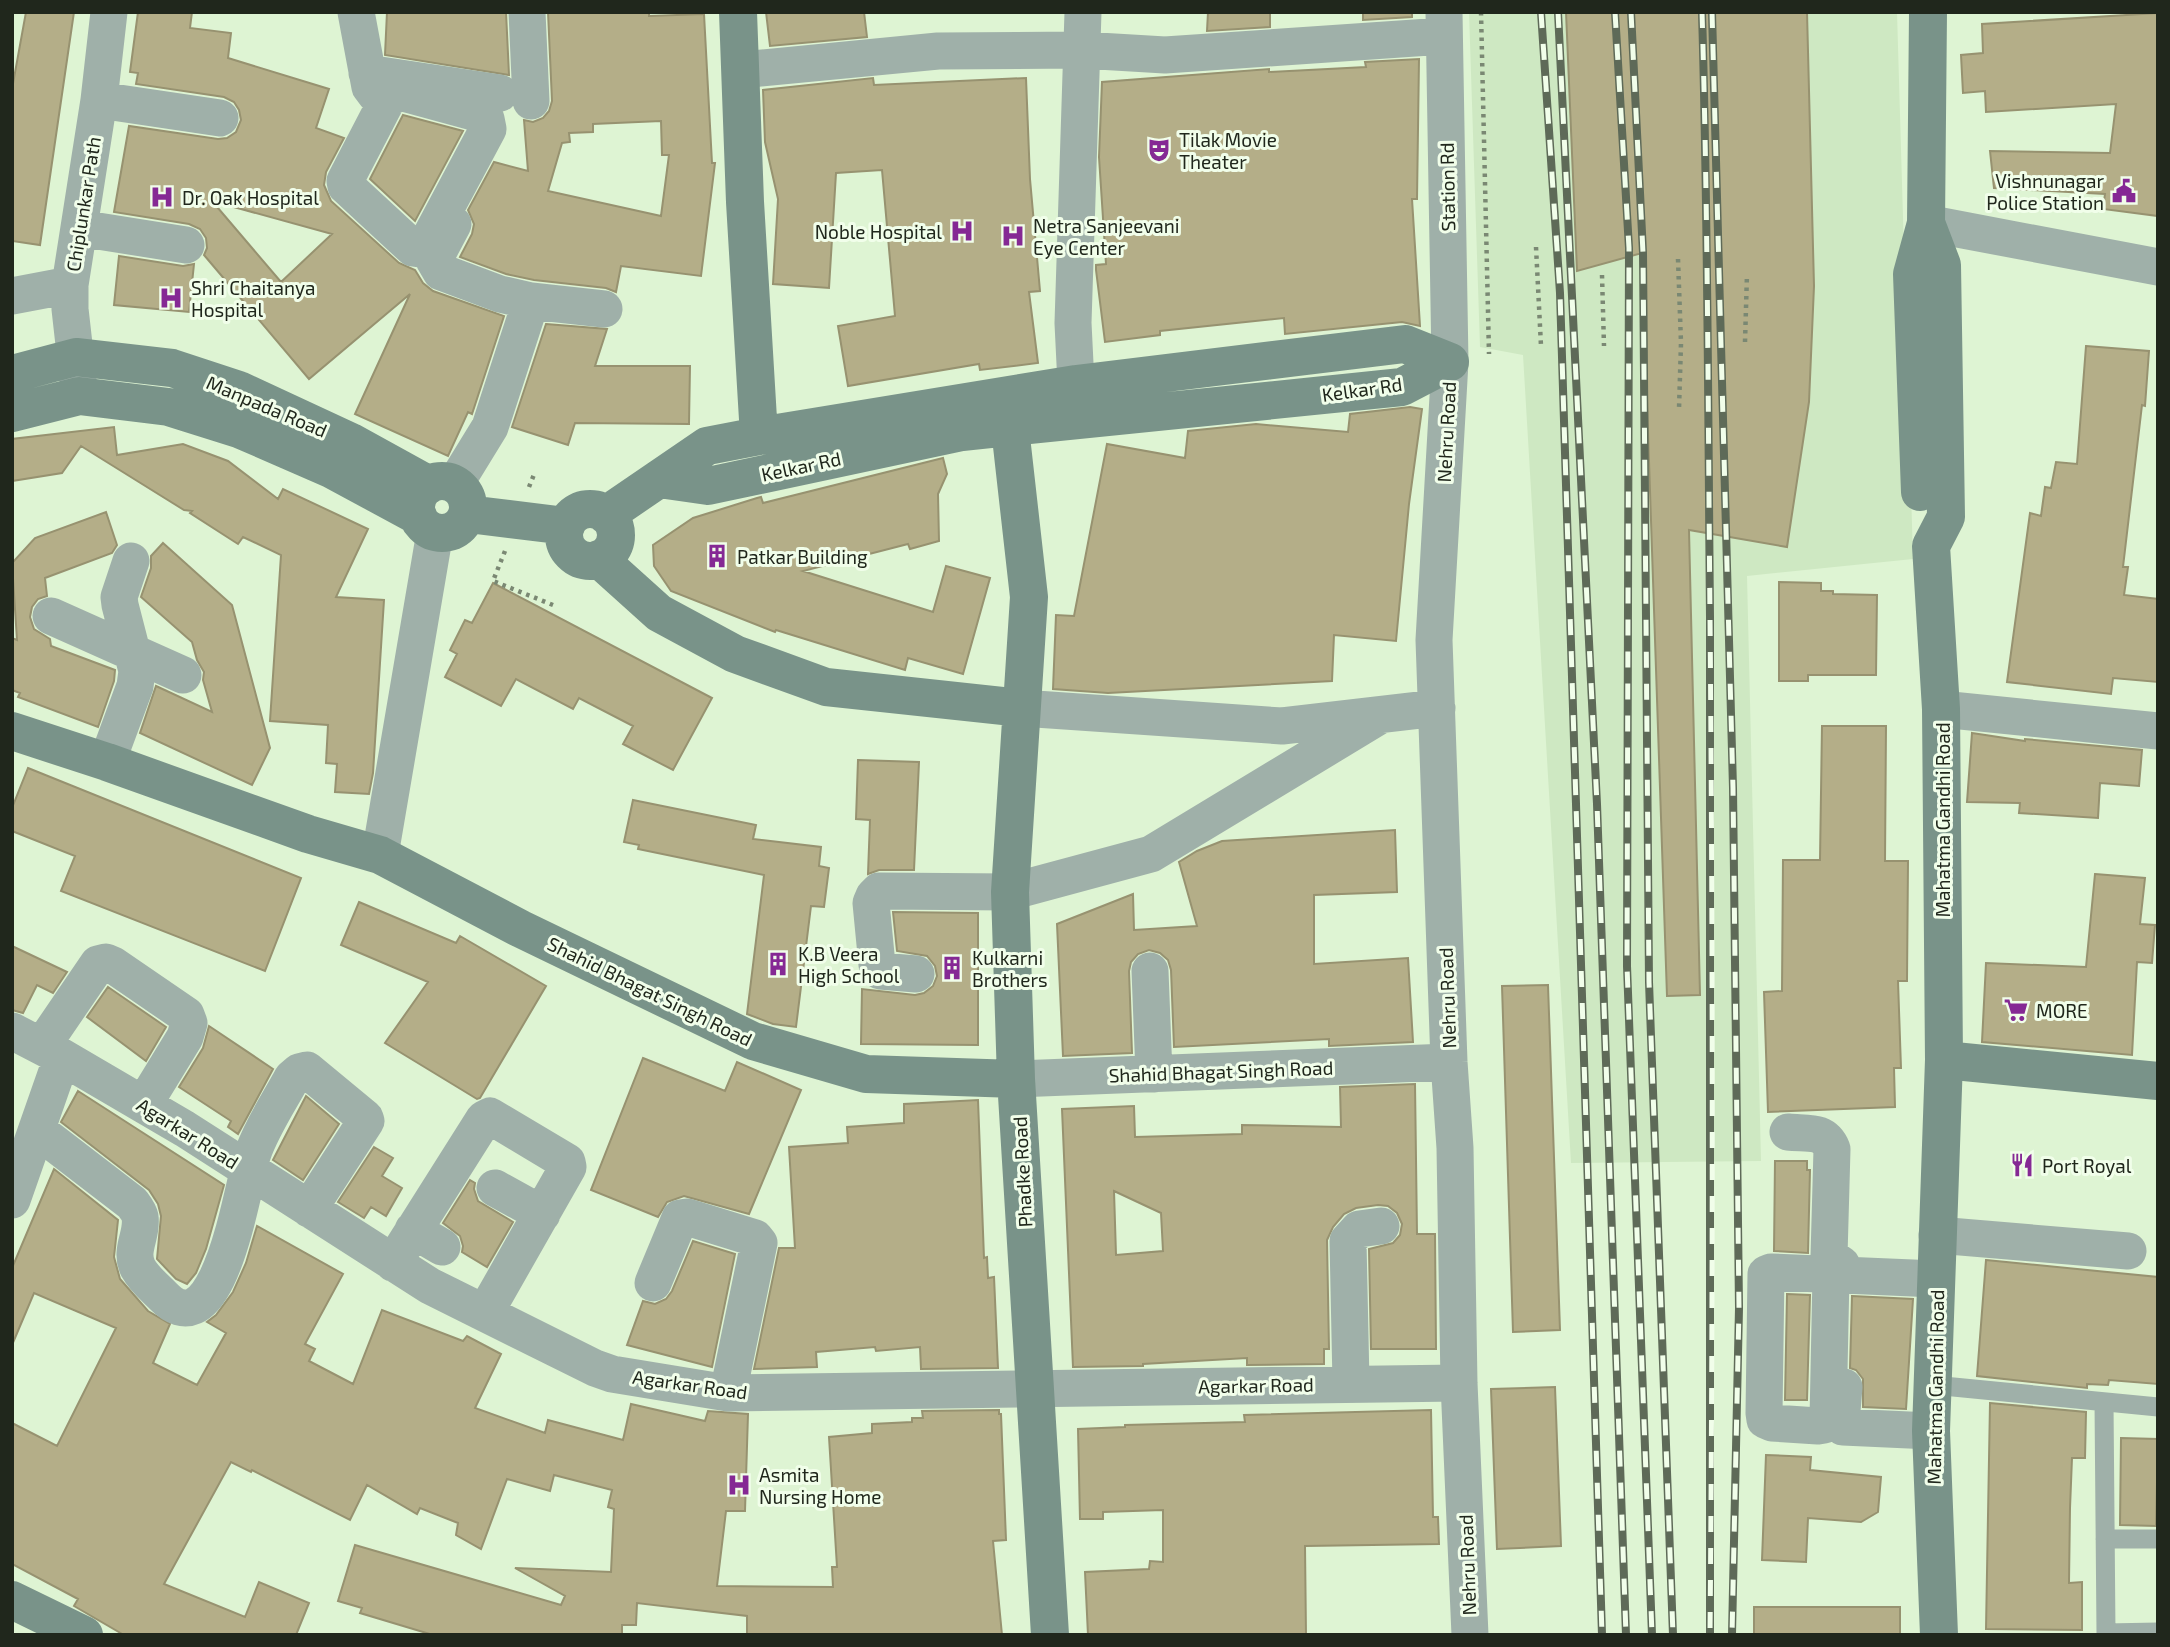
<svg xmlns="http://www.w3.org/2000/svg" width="2170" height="1647" viewBox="0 0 2170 1647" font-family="'Exo 2',sans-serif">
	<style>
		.built { fill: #cee8c2 }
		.building { fill: #b4ae88; stroke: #979270; stroke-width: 2; fill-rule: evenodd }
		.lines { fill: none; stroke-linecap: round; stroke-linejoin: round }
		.path { stroke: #7a8873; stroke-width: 4.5; stroke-dasharray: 3.5 5; stroke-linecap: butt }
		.lane { stroke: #9fb0a9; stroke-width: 19 }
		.street { stroke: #9fb0a9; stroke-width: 37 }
		.secondary { stroke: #799389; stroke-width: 38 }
		.rail-casing { stroke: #5e6a58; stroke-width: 8 }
		.rail { stroke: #f1feea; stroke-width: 5; stroke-dasharray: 16; stroke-linecap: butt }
		.labels { text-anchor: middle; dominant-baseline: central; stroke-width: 6; stroke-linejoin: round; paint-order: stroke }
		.poi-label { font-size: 19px; fill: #20271c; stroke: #f1feea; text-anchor: start }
		.street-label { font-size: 19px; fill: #20271c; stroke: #f1feea }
	</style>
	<rect width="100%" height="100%" fill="#def4d3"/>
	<!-- built -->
	<path class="built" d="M 1469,12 L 1897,12 L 1913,559 L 1747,576 L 1761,1161 L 1571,1163 L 1523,355 L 1480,347 Z"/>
	<!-- building -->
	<path class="building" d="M 26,12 L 74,12 L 40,245 L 12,241 L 12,89 Z
		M 138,12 L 192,12 L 190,28 L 231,33 L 228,58 L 329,89 L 316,128 L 344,138 L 326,172 L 324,185 L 331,201 L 399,263 L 415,270 L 423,283 L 433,291 L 504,316 L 472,414 L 468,412 L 448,456 L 355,414 L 410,294 L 309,379 L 204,255 L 207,248 L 206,238 L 200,229 L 189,224 L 114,212 L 129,126 L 218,139 L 227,138 L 236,132 L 241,120 L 239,110 L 234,102 L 224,97 L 136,84 L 138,73 L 130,72 ZM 212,201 L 332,234 L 281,282 Z
		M 387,12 L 506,12 L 509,75 L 385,55 Z
		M 548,12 L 649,12 L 649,16 L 704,14 L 712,163 L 715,163 L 701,276 L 621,266 L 616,292 L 606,288 L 534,280 L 506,274 L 460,257 L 472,234 L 474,224 L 468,210 L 494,162 L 528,171 L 524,120 L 533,122 L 543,118 L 549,111 L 552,101 ZM 661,121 L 662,155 L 669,155 L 661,216 L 548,191 L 562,143 L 570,142 L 569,133 L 593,132 L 593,124 Z
		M 766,12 L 864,12 L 867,37 L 770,46 Z
		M 1208,12 L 1270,12 L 1270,27 L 1207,31 Z
		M 1363,12 L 1412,12 L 1412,17 L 1363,20 Z
		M 1566,12 L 1807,12 L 1814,286 L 1809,402 L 1787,547 L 1689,530 L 1700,995 L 1667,996 L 1642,253 L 1577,271 Z
		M 2158,13 L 2158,216 L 2103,209 L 2105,194 L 1994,188 L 1990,151 L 2110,153 L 2116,104 L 1986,112 L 1985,91 L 1963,93 L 1961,55 L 1983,53 L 1982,24 Z
		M 1419,59 L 1417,199 L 1412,199 L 1420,326 L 1402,322 L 1285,334 L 1284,318 L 1160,331 L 1160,335 L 1105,342 L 1096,270 L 1096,265 L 1106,264 L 1099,157 L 1102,82 L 1269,69 L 1269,72 L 1366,67 L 1365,62 Z
		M 873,78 L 874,85 L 1026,78 L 1030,179 L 1040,291 L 1029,292 L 1038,363 L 980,370 L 979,364 L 848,386 L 838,326 L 895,316 L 882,170 L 836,173 L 829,288 L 773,284 L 778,199 L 765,142 L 763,90 Z
		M 403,115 L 463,131 L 415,221 L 370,179 Z
		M 119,256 L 183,266 L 194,264 L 189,312 L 114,305 Z
		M 546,324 L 607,329 L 595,366 L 690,366 L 689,424 L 575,423 L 568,445 L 512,427 Z
		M 2086,346 L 2149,351 L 2145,406 L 2142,405 L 2123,567 L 2128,567 L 2124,595 L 2158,599 L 2158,682 L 2113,678 L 2111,694 L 2007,682 L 2030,513 L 2041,516 L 2045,487 L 2051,488 L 2056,462 L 2077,464 Z
		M 1410,407 L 1422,409 L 1409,504 L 1396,641 L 1334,635 L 1332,681 L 1108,693 L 1053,689 L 1056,615 L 1074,616 L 1107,444 L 1185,458 L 1188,431 L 1256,424 L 1348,432 L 1350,414 Z
		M 114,427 L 117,455 L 183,444 L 228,461 L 278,499 L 283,489 L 368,529 L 336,597 L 384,600 L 373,773 L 369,794 L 335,792 L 337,764 L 326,763 L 328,725 L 270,721 L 281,555 L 243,537 L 238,544 L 190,513 L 192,511 L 184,510 L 81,446 L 62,473 L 12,481 L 12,439 Z
		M 943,458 L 947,474 L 938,494 L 939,541 L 910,549 L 908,544 L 803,571 L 933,612 L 946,566 L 990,578 L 963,674 L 908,658 L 905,670 L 776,630 L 775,632 L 671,591 L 654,566 L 653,545 L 693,518 L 757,498 L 761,497 L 763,503 Z
		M 106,512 L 117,545 L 112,553 L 45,578 L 47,596 L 38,599 L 32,607 L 30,617 L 34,629 L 50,639 L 51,646 L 115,670 L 114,681 L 98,727 L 18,697 L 20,693 L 12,690 L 12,638 L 17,640 L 12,563 L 35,538 Z
		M 163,543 L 232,605 L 270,748 L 252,785 L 140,733 L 156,686 L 212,712 L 203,680 L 204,672 L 197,660 L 192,642 L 141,597 L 151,568 L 151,556 Z
		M 1779,582 L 1821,583 L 1821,591 L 1833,591 L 1833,594 L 1877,595 L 1876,675 L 1808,675 L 1808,681 L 1779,681 Z
		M 493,583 L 712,698 L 673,770 L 623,744 L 633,726 L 579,698 L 573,709 L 516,679 L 501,706 L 445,677 L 457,654 L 450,650 L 465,620 L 472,623 Z
		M 1822,726 L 1886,726 L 1885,861 L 1908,861 L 1907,981 L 1898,981 L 1901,1068 L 1894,1068 L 1895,1107 L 1768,1112 L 1764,992 L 1782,991 L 1783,860 L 1820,860 Z
		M 1972,733 L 2025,741 L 2025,739 L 2142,750 L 2139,786 L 2100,783 L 2098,818 L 2019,813 L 2020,803 L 1967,802 Z
		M 858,760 L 919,762 L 914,870 L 879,870 L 868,874 L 870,820 L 856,819 Z
		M 28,768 L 301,878 L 265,971 L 61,891 L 75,856 L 12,831 L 12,808 Z
		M 633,800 L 756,825 L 753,839 L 821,847 L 819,866 L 829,868 L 824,907 L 811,906 L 796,1027 L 773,1024 L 747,1014 L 764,875 L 638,849 L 639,845 L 624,842 Z
		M 1395,830 L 1397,892 L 1314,895 L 1314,964 L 1408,958 L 1413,1042 L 1329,1046 L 1329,1039 L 1174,1047 L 1171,970 L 1168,960 L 1160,953 L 1149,950 L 1138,954 L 1131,962 L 1129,971 L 1132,1053 L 1063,1056 L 1057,924 L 1133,894 L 1134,930 L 1197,926 L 1179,862 L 1197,851 L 1222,841 Z
		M 2095,874 L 2145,878 L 2140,924 L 2155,925 L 2152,963 L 2137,962 L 2132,1055 L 1982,1042 L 1986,963 L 2086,967 Z
		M 359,902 L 456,943 L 460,936 L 546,986 L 480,1098 L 477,1099 L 385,1043 L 428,982 L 341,945 Z
		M 893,912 L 978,913 L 978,1045 L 861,1044 L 862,989 L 915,995 L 924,993 L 933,986 L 937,976 L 935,966 L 927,956 L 897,951 Z
		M 12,946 L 67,972 L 53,993 L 37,985 L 23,1013 L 12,1010 Z
		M 1548,985 L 1560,1330 L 1513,1332 L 1502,986 Z
		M 108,987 L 166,1027 L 146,1061 L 87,1017 Z
		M 209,1026 L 273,1069 L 238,1134 L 228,1127 L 231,1121 L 179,1087 L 203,1048 Z
		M 643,1058 L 725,1091 L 737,1062 L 801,1090 L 749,1214 L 684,1196 L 667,1202 L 658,1217 L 591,1190 Z
		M 1415,1084 L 1417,1234 L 1435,1234 L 1436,1349 L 1371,1349 L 1369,1249 L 1393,1243 L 1400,1235 L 1402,1224 L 1397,1213 L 1388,1206 L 1378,1205 L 1356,1208 L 1344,1214 L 1333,1227 L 1327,1240 L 1329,1349 L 1324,1349 L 1324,1364 L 1247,1365 L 1247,1358 L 1143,1364 L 1143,1366 L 1073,1367 L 1062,1109 L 1134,1106 L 1135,1137 L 1242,1134 L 1242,1125 L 1341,1127 L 1340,1087 ZM 1114,1191 L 1161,1213 L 1163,1251 L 1116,1255 Z
		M 78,1091 L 224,1185 L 206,1249 L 196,1273 L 187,1284 L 176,1279 L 157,1259 L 161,1216 L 158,1204 L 149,1190 L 61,1122 Z
		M 306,1096 L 339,1124 L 303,1180 L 273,1160 Z
		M 978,1100 L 984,1258 L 987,1257 L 988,1278 L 994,1277 L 998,1368 L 921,1369 L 920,1347 L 876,1351 L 875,1347 L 816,1352 L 817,1367 L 754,1369 L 779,1248 L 795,1248 L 789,1147 L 848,1143 L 847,1127 L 904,1123 L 904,1104 Z
		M 374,1147 L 393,1158 L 382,1176 L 402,1188 L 386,1216 L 371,1207 L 364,1218 L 338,1202 Z
		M 1775,1161 L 1807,1161 L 1807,1170 L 1810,1170 L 1808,1253 L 1774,1251 Z
		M 54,1169 L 118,1220 L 114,1257 L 120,1279 L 148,1311 L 170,1324 L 153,1363 L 197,1385 L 226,1333 L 207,1322 L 216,1315 L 233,1292 L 246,1263 L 257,1226 L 343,1274 L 305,1344 L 315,1349 L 309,1361 L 353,1384 L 382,1310 L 463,1341 L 467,1336 L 501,1354 L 475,1408 L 545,1433 L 548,1420 L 623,1440 L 631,1404 L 705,1421 L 708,1411 L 748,1414 L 745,1511 L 726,1511 L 717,1586 L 833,1587 L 832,1567 L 837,1567 L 829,1437 L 872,1433 L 872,1424 L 912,1422 L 912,1418 L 923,1418 L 922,1411 L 999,1410 L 999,1414 L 1001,1414 L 1006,1540 L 993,1541 L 1002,1635 L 747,1635 L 747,1616 L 637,1603 L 636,1625 L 622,1625 L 622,1635 L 433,1635 L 360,1613 L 362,1608 L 338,1601 L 355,1545 L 561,1605 L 565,1596 L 515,1568 L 611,1572 L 614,1509 L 608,1507 L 612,1490 L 554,1475 L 550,1491 L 507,1479 L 481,1549 L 456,1535 L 458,1523 L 420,1508 L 417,1514 L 367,1485 L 350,1520 L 252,1470 L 251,1472 L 231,1462 L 164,1584 L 245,1617 L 259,1582 L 309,1603 L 296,1635 L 124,1635 L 74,1606 L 78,1599 L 12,1564 L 12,1423 L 57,1446 L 116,1328 L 34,1293 L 12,1345 L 12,1268 Z
		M 470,1180 L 475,1183 L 474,1189 L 478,1201 L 513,1222 L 487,1267 L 462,1252 L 463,1246 L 460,1236 L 443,1223 Z
		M 693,1241 L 735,1254 L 712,1367 L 627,1345 L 643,1301 L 655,1304 L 666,1299 L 672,1291 Z
		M 1986,1260 L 2158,1277 L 2158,1384 L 2109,1380 L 2108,1385 L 2087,1384 L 2087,1388 L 1977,1376 Z
		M 1787,1294 L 1810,1295 L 1807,1400 L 1785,1400 Z
		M 1852,1296 L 1913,1299 L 1906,1409 L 1863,1407 L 1863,1379 L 1856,1370 L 1850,1368 Z
		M 1555,1387 L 1561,1546 L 1497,1549 L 1491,1389 Z
		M 1990,1403 L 2086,1412 L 2085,1458 L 2072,1458 L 2070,1508 L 2069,1583 L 2082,1582 L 2082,1630 L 1986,1629 Z
		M 1431,1410 L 1433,1517 L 1438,1517 L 1439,1544 L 1305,1546 L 1306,1635 L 1088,1635 L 1085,1572 L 1149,1569 L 1150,1561 L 1163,1562 L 1163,1510 L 1103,1512 L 1103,1519 L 1080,1519 L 1078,1429 L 1125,1427 L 1125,1425 L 1245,1422 L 1244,1415 Z
		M 2121,1438 L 2158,1439 L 2156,1526 L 2120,1525 Z
		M 1766,1455 L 1811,1457 L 1810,1470 L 1881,1477 L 1878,1512 L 1861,1522 L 1808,1518 L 1806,1562 L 1762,1560 Z
		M 1754,1607 L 1900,1607 L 1900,1635 L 1754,1635 Z"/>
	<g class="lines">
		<!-- path -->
		<path class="path" d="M 1481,12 L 1489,354
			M 1536,247 L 1541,346
			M 1678,259 L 1681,343 L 1679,409
			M 1602,275 L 1604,346
			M 1745,342 L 1747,274
			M 529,487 L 535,472
			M 505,551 L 493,581 L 553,605"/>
		<!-- lane -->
		<path class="lane" d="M 1933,1385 L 2158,1407
			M 2104,1402 L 2106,1633 L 2158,1632
			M 2105,1539 L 2158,1539"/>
		<!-- street -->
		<path class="street" d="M 356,12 L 370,87 L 376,95
			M 527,12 L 531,101
			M 1444,12 L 1450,362 L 1434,640 L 1449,1062 L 1455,1148 L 1459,1383 L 1470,1635
			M 741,70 L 938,51 L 1081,50 L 1165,55 L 1444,36
			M 367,73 L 500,93
			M 403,93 L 480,114 L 486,119 L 488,129 L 426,245 L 420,249 L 413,248 L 346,186 L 345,181 L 387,100 L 392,95 Z
			M 99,100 L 220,118
			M 1926,223 L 2158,267
			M 453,224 L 434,260 L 441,272 L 500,294 L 531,301
			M 79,228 L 186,245
			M 12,296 L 70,285
			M 1076,384 L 1073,323 L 1083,12
			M 79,389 L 70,309 L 70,285 L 99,100 L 109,12
			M 455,484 L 490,427 L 531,301 L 604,309
			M 51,616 L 183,675
			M 1021,708 L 1282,726 L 1437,708
			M 1941,709 L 2158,731
			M 107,762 L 135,686 L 137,671 L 120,605 L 119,597 L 131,561
			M 380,855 L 435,532
			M 1150,971 L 1154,1074
			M 916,974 L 880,971 L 877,965 L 871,903 L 874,896 L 879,891 L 1010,892 L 1151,854 L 1381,715
			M 12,1031 L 62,1057 L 185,1129 L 430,1286 L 595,1368 L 612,1374 L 728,1393 L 1459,1383
			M 42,1046 L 98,964 L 106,962 L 113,965 L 186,1015 L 189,1023 L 185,1037 L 144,1104
			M 1016,1079 L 1449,1062
			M 37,1130 L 132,1203 C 135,1207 139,1212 140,1217 C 143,1235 129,1250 138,1268 C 144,1279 155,1288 163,1296 C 220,1355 243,1180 253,1153 C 262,1127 279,1102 292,1078 L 299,1072 L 307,1070 L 365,1118 L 366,1121 L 309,1209
			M 1788,1132 C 1807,1134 1824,1129 1832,1149 L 1829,1256 L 1842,1265 L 1846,1275
			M 495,1188 L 542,1214
			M 12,1200 L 62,1057
			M 413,1230 L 442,1247
			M 1937,1235 L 2128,1251
			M 393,1263 L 484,1119 L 490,1116 L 495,1119 L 567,1162 L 568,1167 L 485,1313
			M 1831,1275 L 1828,1419 L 1824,1425 L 1818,1426 L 1772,1423 L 1765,1420 L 1764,1413 L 1766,1274 L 1771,1272 L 1936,1279
			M 653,1283 L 680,1218 L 687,1217 L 755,1238 L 759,1243 L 728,1393
			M 1351,1383 L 1348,1241 L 1359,1229 L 1381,1226
			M 1844,1387 L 1841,1423 L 1843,1427 L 1931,1431"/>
		<!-- secondary -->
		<path class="secondary" d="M 738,12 L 745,202 L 759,436
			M 1928,12 L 1926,223 L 1942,265 L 1946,517 L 1931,546 L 1941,709 L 1944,1060 L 1931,1431 L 1939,1635
			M 12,374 L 76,357 L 172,368 L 239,390 L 351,442 L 429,485
			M 12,413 L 79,396 L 169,407 L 239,429 L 331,469 L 418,516
			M 1010,428 L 1029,597 L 1010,892 L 1016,1079 L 1050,1635
			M 659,479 L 708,486 L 962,432 L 1402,387 L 1450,362
			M416 507a26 26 0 1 1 52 0a26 26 0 1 1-52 0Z
			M 1920,492 L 1912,274 L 1926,223
			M564 535a26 26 0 1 1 52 0a26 26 0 1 1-52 0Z
			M 468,514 L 566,526
			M 606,515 L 707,446 L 759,436 L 1076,384 L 1405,344 L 1450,362
			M 599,559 L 659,613 L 735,654 L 826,687 L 1021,708
			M 12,731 L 107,762 L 308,834 L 380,855 L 521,929 L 753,1041 L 866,1074 L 1016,1079
			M 1944,1060 L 2158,1081
			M 12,1600 L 84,1635"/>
		<!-- rail casing -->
		<g class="rail-casing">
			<path id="rail" d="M 1541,12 L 1560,293 L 1602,1635
				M 1558,12 L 1597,804 L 1626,1635
				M 1615,12 L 1629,248 L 1627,966 L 1652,1635
				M 1631,12 L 1643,253 L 1649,982 L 1673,1635
				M 1702,12 C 1708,213 1708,414 1710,616 C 1713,955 1713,1295 1710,1635
				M 1712,12 L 1733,788 L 1739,1308 L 1732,1635"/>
		</g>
		<!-- rail -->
		<use href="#rail" class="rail"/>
	</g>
	<!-- icons -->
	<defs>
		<g id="theatre-bare" transform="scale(1.89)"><path d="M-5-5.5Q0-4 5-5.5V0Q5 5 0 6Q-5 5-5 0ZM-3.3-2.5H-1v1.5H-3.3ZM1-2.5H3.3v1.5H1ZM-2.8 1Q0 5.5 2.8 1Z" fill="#852994" stroke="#f1feea" stroke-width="2.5" paint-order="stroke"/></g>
		<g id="civic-bare" transform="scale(1.89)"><path d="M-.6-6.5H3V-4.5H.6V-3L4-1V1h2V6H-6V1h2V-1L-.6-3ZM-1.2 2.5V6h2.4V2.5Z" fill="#852994" stroke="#f1feea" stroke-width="2.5" paint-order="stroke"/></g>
		<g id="hospital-bare" transform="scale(1.89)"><path d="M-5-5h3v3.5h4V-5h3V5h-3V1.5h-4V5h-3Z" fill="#852994" stroke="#f1feea" stroke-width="2.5" paint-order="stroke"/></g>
		<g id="building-bare" transform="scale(1.89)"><path d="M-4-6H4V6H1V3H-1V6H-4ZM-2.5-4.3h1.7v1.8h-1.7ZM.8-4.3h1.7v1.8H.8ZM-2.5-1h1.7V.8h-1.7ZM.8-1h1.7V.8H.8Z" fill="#852994" stroke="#f1feea" stroke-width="2.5" paint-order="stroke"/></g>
		<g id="supermarket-bare" transform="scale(1.89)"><path d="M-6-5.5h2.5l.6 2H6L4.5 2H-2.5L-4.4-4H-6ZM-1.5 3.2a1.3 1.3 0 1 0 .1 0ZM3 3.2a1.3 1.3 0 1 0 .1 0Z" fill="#852994" stroke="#f1feea" stroke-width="2.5" paint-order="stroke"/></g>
		<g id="restaurant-bare" transform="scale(1.89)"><path d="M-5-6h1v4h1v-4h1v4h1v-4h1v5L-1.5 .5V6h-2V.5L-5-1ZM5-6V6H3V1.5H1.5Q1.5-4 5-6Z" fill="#852994" stroke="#f1feea" stroke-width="2.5" paint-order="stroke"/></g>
	</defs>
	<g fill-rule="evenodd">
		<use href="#theatre-bare" x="1159" y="150"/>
		<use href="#civic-bare" x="2124" y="191"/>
		<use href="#hospital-bare" x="162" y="197"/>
		<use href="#hospital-bare" x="962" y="231"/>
		<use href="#hospital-bare" x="1013" y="236"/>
		<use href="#hospital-bare" x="171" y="298"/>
		<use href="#building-bare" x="717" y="556"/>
		<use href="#building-bare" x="778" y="964"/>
		<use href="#building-bare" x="952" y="968"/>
		<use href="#supermarket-bare" x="2016" y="1010"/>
		<use href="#restaurant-bare" x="2022" y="1165"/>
		<use href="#hospital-bare" x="739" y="1485"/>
	</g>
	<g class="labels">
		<!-- poi labels -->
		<g class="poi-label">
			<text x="1179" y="139">Tilak Movie<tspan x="1179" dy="22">Theater</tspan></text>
			<text x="2104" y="180" text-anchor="end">Vishnunagar<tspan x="2104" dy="22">Police Station</tspan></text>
			<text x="182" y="197">Dr. Oak Hospital</text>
			<text x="1033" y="225">Netra Sanjeevani<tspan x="1033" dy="22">Eye Center</tspan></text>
			<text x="942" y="231" text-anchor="end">Noble Hospital</text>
			<text x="191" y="287">Shri Chaitanya<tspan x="191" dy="22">Hospital</tspan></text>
			<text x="737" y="556">Patkar Building</text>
			<text x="798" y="953">K.B Veera<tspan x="798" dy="22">High School</tspan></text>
			<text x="972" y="957">Kulkarni<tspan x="972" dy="22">Brothers</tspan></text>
			<text x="2036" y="1010">MORE</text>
			<text x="2042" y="1165">Port Royal</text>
			<text x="759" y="1474">Asmita<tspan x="759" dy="22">Nursing Home</tspan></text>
		</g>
		<!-- street labels -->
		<g class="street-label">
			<text transform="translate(1447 187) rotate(-91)">Station Rd</text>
			<text transform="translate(83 204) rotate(-81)">Chiplunkar Path</text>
			<text transform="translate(1362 389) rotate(-8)">Kelkar Rd</text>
			<text transform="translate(267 406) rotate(23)">Manpada Road</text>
			<text transform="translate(1446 432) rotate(-87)">Nehru Road</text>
			<text transform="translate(801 466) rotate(-12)">Kelkar Rd</text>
			<text transform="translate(1942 820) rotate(-90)">Mahatma Gandhi Road</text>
			<text transform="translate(650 991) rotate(26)">Shahid Bhagat Singh Road</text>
			<text transform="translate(1447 998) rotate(-92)">Nehru Road</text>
			<text transform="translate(1221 1071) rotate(-2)">Shahid Bhagat Singh Road</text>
			<text transform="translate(188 1133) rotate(32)">Agarkar Road</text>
			<text transform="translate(1022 1172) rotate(-93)">Phadke Road</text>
			<text transform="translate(690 1384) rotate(8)">Agarkar Road</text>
			<text transform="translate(1256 1385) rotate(-1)">Agarkar Road</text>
			<text transform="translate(1935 1387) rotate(-89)">Mahatma Gandhi Road</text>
			<text transform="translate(1467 1565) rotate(-92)">Nehru Road</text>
		</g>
	</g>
	<!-- border -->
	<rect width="2170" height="1647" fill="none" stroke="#20271c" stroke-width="28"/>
</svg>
